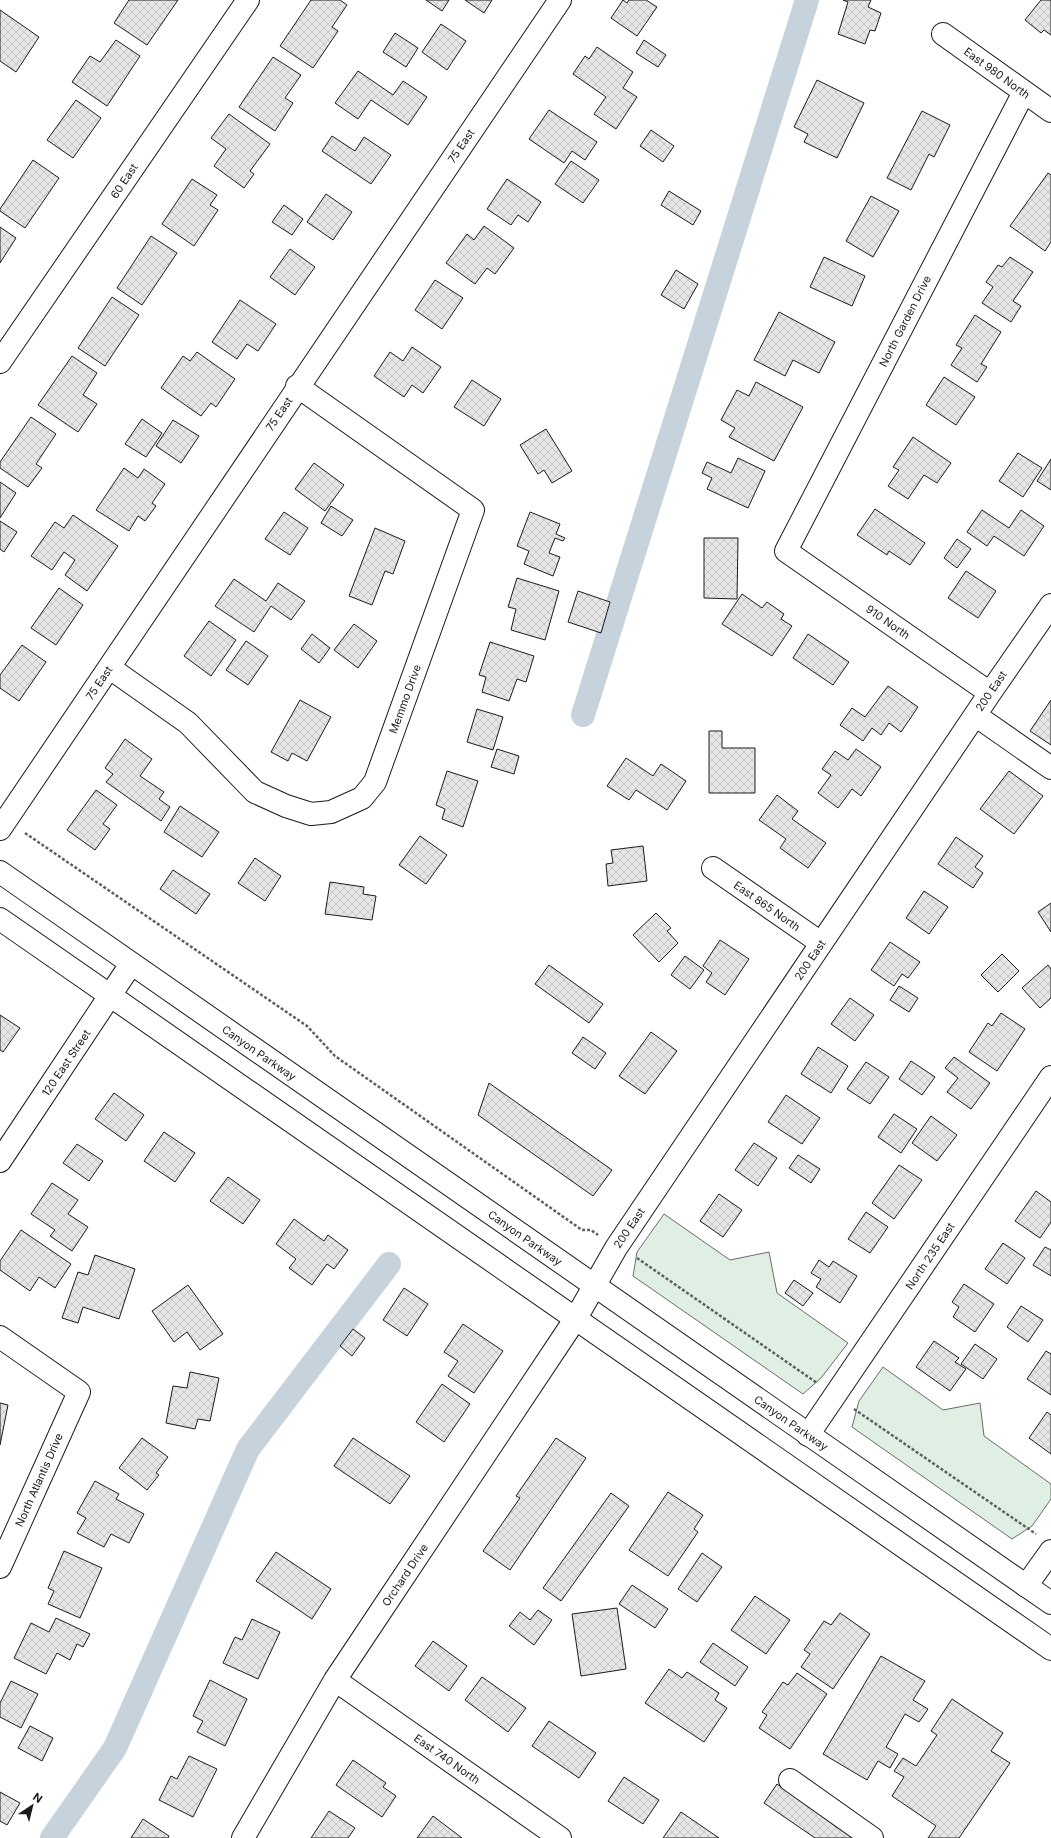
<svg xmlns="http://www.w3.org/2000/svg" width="1051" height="1838" viewBox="0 0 1051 1838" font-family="Inter,sans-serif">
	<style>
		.green { fill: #e0efe3; stroke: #6a6a6a }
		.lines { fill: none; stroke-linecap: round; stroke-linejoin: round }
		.canal { stroke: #c6d2dc; stroke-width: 24 }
		.building { fill: url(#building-cross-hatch); stroke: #1a1a1a }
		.minor-casing { stroke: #1a1a1a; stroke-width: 24 }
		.highway-casing { stroke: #1a1a1a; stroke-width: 24 }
		.path { stroke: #5f5f5f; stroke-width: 2.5; stroke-dasharray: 3 2; stroke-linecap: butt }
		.minor { stroke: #fff; stroke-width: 22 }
		.highway { stroke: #fff; stroke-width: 22 }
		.labels { text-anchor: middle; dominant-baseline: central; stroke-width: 3; stroke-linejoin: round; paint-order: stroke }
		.street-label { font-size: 11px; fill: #1a1a1a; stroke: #fff }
	</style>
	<defs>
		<pattern id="building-cross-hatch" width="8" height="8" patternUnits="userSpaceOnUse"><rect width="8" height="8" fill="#e6e6e6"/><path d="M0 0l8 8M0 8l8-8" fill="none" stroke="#c5c5c5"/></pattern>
	</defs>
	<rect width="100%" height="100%" fill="#fff"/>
	<!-- green -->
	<path class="green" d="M 664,1214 L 730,1260 L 769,1252 L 777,1293 L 848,1343 L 821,1378 L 803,1394 L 633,1276 L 637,1252 Z
		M 883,1367 L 943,1410 L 980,1403 L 984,1436 L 1051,1484 L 1051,1499 L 1032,1526 L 1012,1539 L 852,1427 L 859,1401 Z"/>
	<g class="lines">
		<!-- canal -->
		<path class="canal" d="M 583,715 L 807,0
			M 52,1838 L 115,1748 L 248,1449 L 389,1264"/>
	</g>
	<!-- building -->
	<path class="building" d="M 129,0 L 178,0 L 147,45 L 114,23 Z
		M 311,0 L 340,0 L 347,5 L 332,27 L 338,31 L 313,68 L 280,46 Z
		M 426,0 L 449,0 L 442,11 Z
		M 465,0 L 492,0 L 484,13 Z
		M 623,0 L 627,3 L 629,0 L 646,0 L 657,7 L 637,36 L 611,18 Z
		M 843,0 L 871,0 L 868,7 L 881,13 L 875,31 L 870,30 L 865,44 L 838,34 L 848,2 Z
		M 1041,0 L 1051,0 L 1051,35 L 1044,30 L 1041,33 L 1025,20 Z
		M 0,10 L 39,37 L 16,72 L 0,61 Z
		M 441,24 L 466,41 L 447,70 L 422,52 Z
		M 395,33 L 418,48 L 406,67 L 383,52 Z
		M 116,40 L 140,56 L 107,106 L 72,82 L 90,56 L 100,62 Z
		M 644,40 L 666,55 L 658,67 L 636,53 Z
		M 597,47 L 633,72 L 623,88 L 637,97 L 616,129 L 594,114 L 606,97 L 573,74 L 585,56 L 589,59 Z
		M 273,57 L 301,75 L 285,98 L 293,103 L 275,131 L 239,107 Z
		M 358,71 L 393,95 L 403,81 L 427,97 L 408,125 L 371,100 L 358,119 L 335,103 Z
		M 817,80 L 864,103 L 837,158 L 804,142 L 808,134 L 794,127 Z
		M 76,100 L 101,118 L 73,158 L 47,140 Z
		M 549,110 L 597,142 L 585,160 L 572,151 L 564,163 L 529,139 Z
		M 922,111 L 950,125 L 934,157 L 929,154 L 911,190 L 887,178 Z
		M 229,114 L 270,144 L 250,171 L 254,174 L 244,188 L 214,166 L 226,149 L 211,138 Z
		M 651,130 L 674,146 L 663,162 L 640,146 Z
		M 332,136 L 355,151 L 364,137 L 391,155 L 371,184 L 322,151 Z
		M 33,160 L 59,178 L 25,228 L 0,211 L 0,209 Z
		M 571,161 L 599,180 L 583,203 L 555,184 Z
		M 1048,173 L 1051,175 L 1051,242 L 1045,251 L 1010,226 Z
		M 192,179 L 217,195 L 210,205 L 218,210 L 194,246 L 162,224 Z
		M 507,179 L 541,202 L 528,222 L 518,215 L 511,225 L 487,209 Z
		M 669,191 L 701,211 L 693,225 L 661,205 Z
		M 326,194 L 352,212 L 333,240 L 307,222 Z
		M 871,196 L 899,211 L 873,257 L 846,241 Z
		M 284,205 L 303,219 L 292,235 L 272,222 Z
		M 484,226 L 514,248 L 495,274 L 487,268 L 475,284 L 446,263 L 467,234 L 474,240 Z
		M 0,227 L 16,238 L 0,263 Z
		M 151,236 L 177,253 L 142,305 L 117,288 Z
		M 290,249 L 315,267 L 295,295 L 270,277 Z
		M 824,257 L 865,276 L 852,306 L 810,287 Z
		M 1010,257 L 1033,272 L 1013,301 L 1021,306 L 1011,322 L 982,303 L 993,287 L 986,282 L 998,265 L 1002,267 Z
		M 676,270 L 698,284 L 684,309 L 661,295 Z
		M 435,280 L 463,298 L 442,329 L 415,310 Z
		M 112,297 L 139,315 L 105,366 L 78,348 Z
		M 240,300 L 276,324 L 258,351 L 247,344 L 237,359 L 212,342 Z
		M 779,312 L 835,342 L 819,373 L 793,360 L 785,376 L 754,360 Z
		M 975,315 L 1001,332 L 981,364 L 987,367 L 977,382 L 951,365 L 962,348 L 956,345 Z
		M 412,347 L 441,367 L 423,393 L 412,385 L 404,397 L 374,376 L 390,352 L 403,361 Z
		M 197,352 L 235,379 L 216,407 L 211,403 L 201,416 L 161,388 L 183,356 L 190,361 Z
		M 72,356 L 97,373 L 83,395 L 97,404 L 78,432 L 38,405 Z
		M 944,377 L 975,397 L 956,425 L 926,405 Z
		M 472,380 L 501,399 L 484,426 L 454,407 Z
		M 756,382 L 803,407 L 774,461 L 729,437 L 735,428 L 721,420 L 737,390 L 749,396 Z
		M 31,417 L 56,434 L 36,464 L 42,468 L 28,487 L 0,468 L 0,462 Z
		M 142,419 L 162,433 L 146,457 L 125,444 Z
		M 173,420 L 199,436 L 181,463 L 156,446 Z
		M 546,429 L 572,471 L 552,483 L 544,470 L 538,474 L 520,445 Z
		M 913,437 L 951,463 L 937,483 L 924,475 L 908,499 L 888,486 L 899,470 L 893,467 Z
		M 1018,453 L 1042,468 L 1023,497 L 999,481 Z
		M 738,458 L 765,471 L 748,508 L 707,489 L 712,478 L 702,473 L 707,462 L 731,473 Z
		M 1051,459 L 1051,490 L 1037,481 Z
		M 314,463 L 344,485 L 325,511 L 295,489 Z
		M 124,468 L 138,478 L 144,469 L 165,484 L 152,503 L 156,506 L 145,521 L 138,516 L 129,531 L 96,510 Z
		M 0,482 L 16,493 L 0,518 Z
		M 331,506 L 353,520 L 342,536 L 321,523 Z
		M 875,509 L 925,543 L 910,565 L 889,551 L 887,555 L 857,535 Z
		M 982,510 L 1009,528 L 1021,510 L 1044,526 L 1024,556 L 994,536 L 987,546 L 967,532 Z
		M 284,512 L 308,528 L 290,555 L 265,539 Z
		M 530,512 L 560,524 L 556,534 L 565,538 L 563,541 L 555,538 L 549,553 L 560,557 L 553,576 L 524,564 L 529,551 L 517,546 Z
		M 73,515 L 118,546 L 87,591 L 65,575 L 75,560 L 64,552 L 52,570 L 31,556 L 55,522 L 64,528 Z
		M 0,521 L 17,532 L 4,552 L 0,549 Z
		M 375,528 L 405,541 L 393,574 L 385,571 L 372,605 L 349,596 Z
		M 704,538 L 738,538 L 737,599 L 704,598 Z
		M 957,539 L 971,549 L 957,568 L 944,558 Z
		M 966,571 L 996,591 L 978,618 L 948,598 Z
		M 517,578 L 559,591 L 545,640 L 511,630 L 516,609 L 508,607 Z
		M 234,579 L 266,601 L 278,583 L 305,601 L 291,620 L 271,606 L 254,632 L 215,606 Z
		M 59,588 L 83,605 L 56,645 L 31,628 Z
		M 578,591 L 610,602 L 601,633 L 568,622 Z
		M 742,594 L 762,608 L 767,602 L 784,614 L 781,619 L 792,626 L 772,656 L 722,624 Z
		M 209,621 L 236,640 L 211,676 L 184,656 Z
		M 354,624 L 377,641 L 358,668 L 334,650 Z
		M 312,634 L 330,648 L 319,663 L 301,649 Z
		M 808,634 L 849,662 L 833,685 L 793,658 Z
		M 246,641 L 268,656 L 248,685 L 226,670 Z
		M 490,642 L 534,656 L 526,682 L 517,679 L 509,701 L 482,692 L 486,677 L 479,675 Z
		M 22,645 L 46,662 L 19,701 L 0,688 L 0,675 Z
		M 888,686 L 918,707 L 901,732 L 889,723 L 881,735 L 872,728 L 863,741 L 840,725 L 852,708 L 865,717 Z
		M 300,700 L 331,717 L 307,761 L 292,753 L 288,761 L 271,752 Z
		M 1051,700 L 1051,745 L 1030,731 Z
		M 477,709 L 503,717 L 493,750 L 467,742 Z
		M 709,731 L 722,731 L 722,748 L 755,748 L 755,793 L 709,793 Z
		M 125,739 L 152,759 L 140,776 L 164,792 L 159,799 L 170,807 L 161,821 L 106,782 L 113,774 L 105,768 Z
		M 497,749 L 519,756 L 514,774 L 491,767 Z
		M 856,749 L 881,767 L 861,796 L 852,789 L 838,808 L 818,793 L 831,775 L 822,769 L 835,751 L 848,760 Z
		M 626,758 L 653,776 L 661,764 L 686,781 L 667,810 L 636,790 L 629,800 L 607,786 Z
		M 447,771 L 478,781 L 463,827 L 442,819 L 445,809 L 436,805 Z
		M 1009,771 L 1043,796 L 1014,834 L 980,809 Z
		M 96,790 L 117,805 L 103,824 L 110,829 L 95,850 L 67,830 Z
		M 777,795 L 798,811 L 792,819 L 826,843 L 808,868 L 780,848 L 786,839 L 759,820 Z
		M 180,806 L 219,832 L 202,857 L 164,832 Z
		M 420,836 L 447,855 L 426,884 L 399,865 Z
		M 956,837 L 983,856 L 975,867 L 983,873 L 973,888 L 938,864 Z
		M 643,846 L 647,881 L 608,886 L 606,864 L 613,863 L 611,850 Z
		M 255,858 L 281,876 L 265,901 L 238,883 Z
		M 173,870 L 210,894 L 196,914 L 160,889 Z
		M 330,882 L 364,887 L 363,894 L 376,896 L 372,920 L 325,914 Z
		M 924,891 L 948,907 L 929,934 L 906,918 Z
		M 1051,903 L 1051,932 L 1038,912 Z
		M 656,913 L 671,928 L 667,931 L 678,943 L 659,962 L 633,935 Z
		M 720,940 L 749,959 L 725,995 L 706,982 L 712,973 L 703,966 Z
		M 890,942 L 920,962 L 908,978 L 902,974 L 894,986 L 871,970 Z
		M 1002,954 L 1019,971 L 998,992 L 981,975 Z
		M 685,956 L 704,970 L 690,989 L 671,975 Z
		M 549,965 L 603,1004 L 589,1023 L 535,984 Z
		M 1048,965 L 1051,969 L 1051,998 L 1040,1008 L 1022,988 Z
		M 899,986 L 918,998 L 909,1012 L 890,1000 Z
		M 850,998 L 874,1015 L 855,1041 L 831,1024 Z
		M 1001,1013 L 1025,1029 L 997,1071 L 969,1052 L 988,1023 L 992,1026 Z
		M 0,1015 L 20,1028 L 3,1052 L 0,1050 Z
		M 651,1032 L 677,1051 L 645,1094 L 619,1076 Z
		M 583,1037 L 606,1053 L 595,1069 L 572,1053 Z
		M 818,1047 L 848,1066 L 831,1093 L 801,1074 Z
		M 954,1057 L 990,1083 L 971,1109 L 947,1092 L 958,1078 L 945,1068 Z
		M 911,1061 L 935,1077 L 922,1095 L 899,1079 Z
		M 866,1062 L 889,1077 L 870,1104 L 847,1089 Z
		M 489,1083 L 612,1170 L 593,1196 L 478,1115 Z
		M 114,1093 L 144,1115 L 126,1141 L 95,1119 Z
		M 786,1095 L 820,1118 L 802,1144 L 768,1122 Z
		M 894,1114 L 917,1129 L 901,1153 L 878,1137 Z
		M 931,1116 L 957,1135 L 937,1161 L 912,1143 Z
		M 164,1132 L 195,1153 L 175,1182 L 144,1161 Z
		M 754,1143 L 777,1158 L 758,1186 L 735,1170 Z
		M 77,1144 L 103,1161 L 89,1181 L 63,1163 Z
		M 798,1155 L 820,1169 L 811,1183 L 789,1168 Z
		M 899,1165 L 922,1180 L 894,1219 L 872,1203 Z
		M 228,1177 L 260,1200 L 243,1224 L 210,1201 Z
		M 52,1183 L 78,1200 L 68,1214 L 88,1227 L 72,1251 L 50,1236 L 55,1230 L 31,1214 Z
		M 1036,1191 L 1051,1202 L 1051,1222 L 1040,1238 L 1015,1221 Z
		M 719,1194 L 742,1210 L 723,1237 L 700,1221 Z
		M 866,1212 L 888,1227 L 870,1253 L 848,1239 Z
		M 294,1219 L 324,1241 L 328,1235 L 348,1250 L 334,1269 L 327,1264 L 312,1285 L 289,1268 L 296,1259 L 276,1244 Z
		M 21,1230 L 71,1264 L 55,1288 L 39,1277 L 30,1291 L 0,1270 L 0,1261 Z
		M 1003,1243 L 1025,1258 L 1007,1284 L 985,1269 Z
		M 1045,1247 L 1051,1250 L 1051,1276 L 1033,1265 Z
		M 95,1255 L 135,1269 L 119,1319 L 83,1307 L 78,1323 L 62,1318 L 78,1272 L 88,1275 Z
		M 819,1260 L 829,1267 L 833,1261 L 857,1276 L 840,1303 L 816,1287 L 821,1279 L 811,1273 Z
		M 794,1280 L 813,1293 L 803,1306 L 785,1293 Z
		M 964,1284 L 994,1304 L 975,1332 L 953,1317 L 959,1307 L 952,1302 Z
		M 188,1285 L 223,1334 L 200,1350 L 187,1332 L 174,1342 L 152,1311 Z
		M 404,1288 L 428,1304 L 407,1336 L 383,1320 Z
		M 1021,1306 L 1043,1320 L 1028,1342 L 1007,1327 Z
		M 463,1324 L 503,1351 L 474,1393 L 448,1376 L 458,1361 L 444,1352 Z
		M 353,1329 L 365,1338 L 352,1356 L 340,1346 Z
		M 934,1341 L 959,1358 L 955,1362 L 966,1369 L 950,1391 L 916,1367 Z
		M 975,1344 L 997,1359 L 983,1379 L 961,1364 Z
		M 1046,1351 L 1051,1354 L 1051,1395 L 1027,1379 Z
		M 190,1372 L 219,1378 L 210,1421 L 198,1419 L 195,1429 L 166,1423 L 173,1386 L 187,1388 Z
		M 442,1384 L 470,1404 L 444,1442 L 416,1422 Z
		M 0,1403 L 8,1405 L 0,1445 Z
		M 1047,1412 L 1051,1415 L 1051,1454 L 1029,1438 Z
		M 142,1438 L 168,1457 L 156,1473 L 159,1475 L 147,1490 L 119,1468 Z
		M 353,1438 L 410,1476 L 390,1504 L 334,1466 Z
		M 556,1438 L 586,1458 L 510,1570 L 483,1551 L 520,1498 L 516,1496 Z
		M 95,1481 L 119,1494 L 116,1499 L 144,1514 L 129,1543 L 111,1534 L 104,1547 L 77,1533 L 86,1518 L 77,1513 Z
		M 668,1492 L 703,1515 L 694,1529 L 698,1532 L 668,1576 L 629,1550 Z
		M 611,1493 L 629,1506 L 561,1601 L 543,1588 Z
		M 64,1551 L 102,1568 L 80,1618 L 48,1604 L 54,1591 L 48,1588 Z
		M 276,1552 L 331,1589 L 312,1619 L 256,1581 Z
		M 702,1553 L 722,1567 L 697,1602 L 678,1589 Z
		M 632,1585 L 668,1609 L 655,1628 L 619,1604 Z
		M 755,1596 L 790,1620 L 766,1654 L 731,1630 Z
		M 617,1608 L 626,1669 L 581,1676 L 572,1614 Z
		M 538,1610 L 552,1620 L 534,1645 L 509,1626 L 520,1612 L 530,1620 Z
		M 840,1613 L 870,1634 L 833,1689 L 801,1667 L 810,1654 L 804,1650 L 824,1621 L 831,1625 Z
		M 56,1618 L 90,1634 L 83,1647 L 77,1644 L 70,1660 L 57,1653 L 46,1674 L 14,1658 L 31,1623 L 49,1632 Z
		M 252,1619 L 280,1632 L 258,1679 L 223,1663 L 235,1637 L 242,1640 Z
		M 433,1641 L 467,1666 L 449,1691 L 415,1666 Z
		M 713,1643 L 748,1667 L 735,1686 L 700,1662 Z
		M 881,1656 L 925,1681 L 913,1700 L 928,1709 L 919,1722 L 905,1714 L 886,1747 L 898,1754 L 890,1768 L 878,1761 L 867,1780 L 823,1754 Z
		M 669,1669 L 682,1678 L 687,1672 L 719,1693 L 715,1700 L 727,1708 L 704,1742 L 645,1703 Z
		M 797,1673 L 827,1694 L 790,1749 L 759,1728 L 767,1715 L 762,1712 L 783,1682 L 788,1685 Z
		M 482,1677 L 526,1708 L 508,1732 L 465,1700 Z
		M 210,1680 L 247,1699 L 225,1746 L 197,1732 L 203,1721 L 193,1716 Z
		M 11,1681 L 38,1694 L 21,1728 L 0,1717 L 0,1703 Z
		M 952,1699 L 1003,1733 L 991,1751 L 1010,1763 L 959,1838 L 928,1838 L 936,1826 L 892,1796 L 904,1777 L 894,1771 L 903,1758 L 916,1766 L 937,1735 L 931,1731 Z
		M 549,1721 L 596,1753 L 579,1778 L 532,1746 Z
		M 30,1726 L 53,1738 L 42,1761 L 18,1748 Z
		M 189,1756 L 217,1769 L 193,1817 L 159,1800 L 171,1776 L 177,1779 Z
		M 353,1760 L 386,1783 L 383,1787 L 396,1796 L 382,1817 L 336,1785 Z
		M 624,1777 L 659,1800 L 643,1824 L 608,1801 Z
		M 777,1784 L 855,1838 L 815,1838 L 764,1803 Z
		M 0,1792 L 20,1803 L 7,1825 L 0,1821 Z
		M 329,1811 L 355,1828 L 348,1838 L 311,1838 Z
		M 681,1812 L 719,1838 L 663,1838 Z
		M 433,1816 L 462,1838 L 417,1838 Z
		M 143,1819 L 169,1836 L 168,1838 L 131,1838 Z"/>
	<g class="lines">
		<!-- minor casing -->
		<g class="minor-casing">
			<path id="minor" d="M 943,34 L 1051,111
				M 0,362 L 248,0
				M 110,668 L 188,723 L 255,792 L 286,806 L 311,814 L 331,812 L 362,798 L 375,782 L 473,510 L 297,386
				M 990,693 L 786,551 L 1024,92
				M 975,715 L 1051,768
				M 0,829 L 560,0
				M 713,868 L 821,943
				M 0,1161 L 131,964
				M 0,1337 L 79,1392 L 0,1567
				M 808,1435 L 1051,1077
				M 1026,1586 L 1051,1551
				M 335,1680 L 560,1838
				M 790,1780 L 872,1838
				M 243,1838 L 335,1680 L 576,1318 L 616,1248 L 990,693 L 1051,605"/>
		</g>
		<!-- highway casing -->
		<g class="highway-casing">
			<path id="highway" d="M 0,872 L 1051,1603
				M 0,919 L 1051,1649"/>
		</g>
		<!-- path -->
		<path class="path" d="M 25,833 L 307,1026 L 335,1056 L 582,1230 L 591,1230 L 598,1235
			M 637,1258 L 817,1383
			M 854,1409 L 1036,1534"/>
		<!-- minor -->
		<use href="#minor" class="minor"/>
		<!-- highway -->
		<use href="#highway" class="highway"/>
	</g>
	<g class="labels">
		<!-- street labels -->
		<g class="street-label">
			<text transform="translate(997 73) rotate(36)">East 980 North</text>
			<text transform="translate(461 146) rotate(-56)">75 East</text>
			<text transform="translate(124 181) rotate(-56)">60 East</text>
			<text transform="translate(905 321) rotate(-63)">North Garden Drive</text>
			<text transform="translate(279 414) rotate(-56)">75 East</text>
			<text transform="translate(888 622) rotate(35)">910 North</text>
			<text transform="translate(99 683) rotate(-56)">75 East</text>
			<text transform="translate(991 691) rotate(-56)">200 East</text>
			<text transform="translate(405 699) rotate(-70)">Memmo Drive</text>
			<text transform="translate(767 906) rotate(35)">East 865 North</text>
			<text transform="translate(810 960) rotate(-56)">200 East</text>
			<text transform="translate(259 1053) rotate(35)">Canyon Parkway</text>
			<text transform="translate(66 1063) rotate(-56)">120 East Street</text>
			<text transform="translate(629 1228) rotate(-56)">200 East</text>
			<text transform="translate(525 1238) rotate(35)">Canyon Parkway</text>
			<text transform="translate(930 1256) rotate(-56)">North 235 East</text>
			<text transform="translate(791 1423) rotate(35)">Canyon Parkway</text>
			<text transform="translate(39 1480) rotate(-66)">North Atlantis Drive</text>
			<text transform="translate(405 1575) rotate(-56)">Orchard Drive</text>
			<text transform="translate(447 1759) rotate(35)">East 740 North</text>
		</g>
	</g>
	<!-- north arrow -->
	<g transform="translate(32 1806) rotate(35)" stroke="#ffffff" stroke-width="3" paint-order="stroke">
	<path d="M0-3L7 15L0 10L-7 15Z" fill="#1a1a1a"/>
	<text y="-6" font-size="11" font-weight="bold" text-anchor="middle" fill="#1a1a1a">N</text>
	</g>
</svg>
